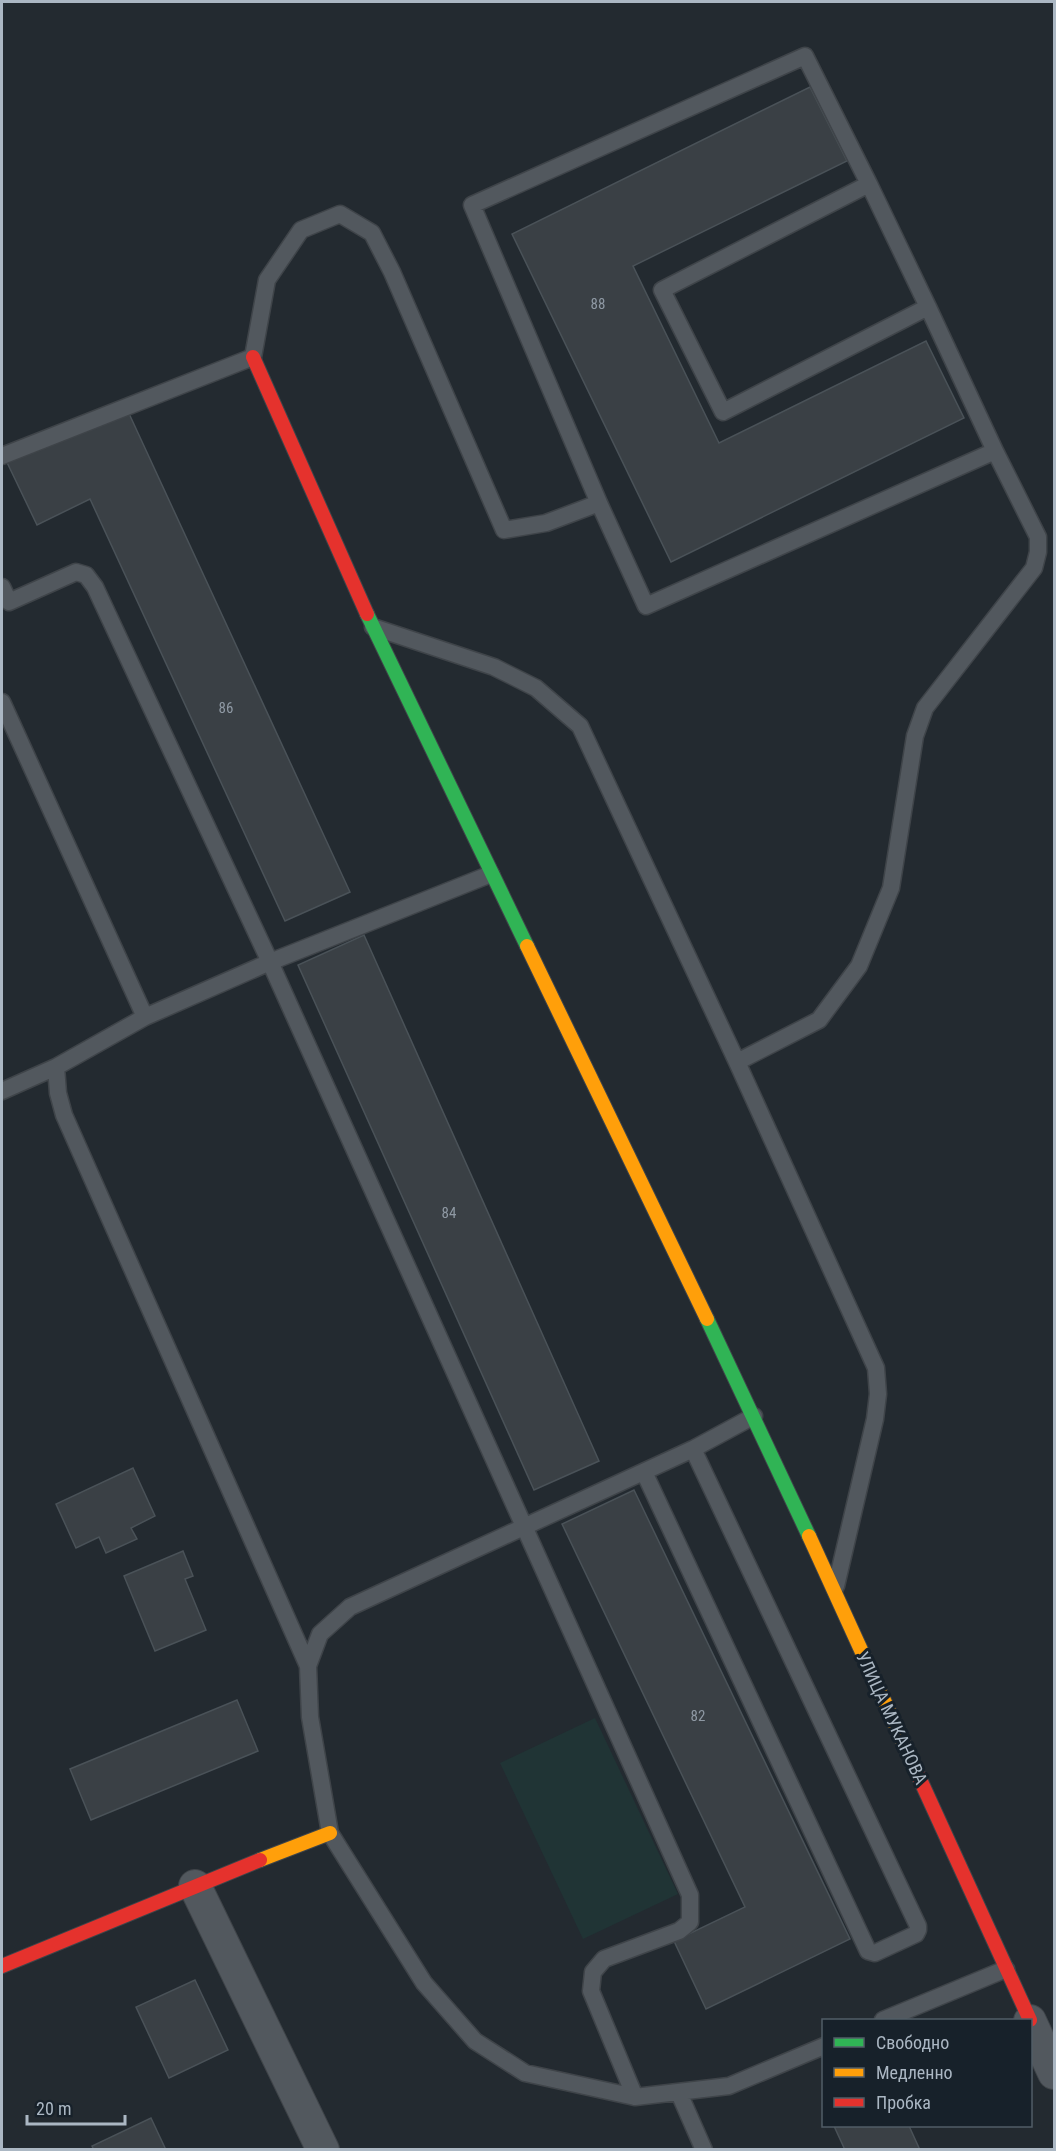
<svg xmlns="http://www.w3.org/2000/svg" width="1056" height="2151" viewBox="0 0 1056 2151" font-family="'Roboto Condensed',sans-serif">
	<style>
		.green { fill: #203435 }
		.building { fill: #3a4045; stroke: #4a5258; stroke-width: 1.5 }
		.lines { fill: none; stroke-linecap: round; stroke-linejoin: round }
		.lane-casing { stroke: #3f4449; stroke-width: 19 }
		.street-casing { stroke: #3f4449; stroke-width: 34 }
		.fast-casing { stroke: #3f4449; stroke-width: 16 }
		.slow-casing { stroke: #3f4449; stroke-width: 16 }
		.jam-casing { stroke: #3f4449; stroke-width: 16 }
		.lane { stroke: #52585e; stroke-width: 16 }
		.street { stroke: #52585e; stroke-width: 32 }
		.fast { stroke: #30b455; stroke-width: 14 }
		.slow { stroke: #ff9f0a; stroke-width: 14 }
		.jam { stroke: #e5322d; stroke-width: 14 }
		.labels { text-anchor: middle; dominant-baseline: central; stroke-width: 6; stroke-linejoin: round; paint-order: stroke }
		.number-label { font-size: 15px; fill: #8f99a4 }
		.street-label { font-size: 18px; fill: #abb7c3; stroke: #17212a }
	</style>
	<rect width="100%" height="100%" fill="#232a30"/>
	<!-- green -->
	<path class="green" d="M 595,1718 L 678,1894 L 583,1939 L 500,1763 Z"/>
	<!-- building -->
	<path class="building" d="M 810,87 L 847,161 L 633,266 L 719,443 L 926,341 L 964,418 L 671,562 L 512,234 Z
		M 126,407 L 350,892 L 285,921 L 90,499 L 37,525 L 2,452 Z
		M 364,935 L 599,1461 L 534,1490 L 298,965 Z
		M 133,1468 L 155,1516 L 131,1528 L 137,1539 L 106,1553 L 99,1537 L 76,1548 L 56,1504 Z
		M 634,1490 L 850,1939 L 706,2009 L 674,1941 L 745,1907 L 562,1524 Z
		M 183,1551 L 193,1576 L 185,1579 L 206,1630 L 155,1651 L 124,1576 Z
		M 237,1700 L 258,1751 L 91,1820 L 70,1769 Z
		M 195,1980 L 228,2050 L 169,2078 L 136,2007 Z
		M 151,2118 L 166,2150 L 94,2150 L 92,2146 Z
		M 834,2126 L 909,2126 L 920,2150 L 845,2150 Z"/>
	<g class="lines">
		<!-- lane casing -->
		<g class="lane-casing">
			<path id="lane" d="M 869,184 L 805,56 L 472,205 L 599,503 L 646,606 L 995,451 L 928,307 L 869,184 L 662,290 L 723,412 L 928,307
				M 2,456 L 253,357 L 267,280 L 301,230 L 340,214 L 372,233 L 392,272 L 504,530 L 546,523 L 599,503
				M 2,587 L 9,602 L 76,572 L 86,575 L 95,587 L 270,962 L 690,1895 L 690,1922 L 679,1931 L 604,1959 L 593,1972 L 591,1991 L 635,2097
				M 373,627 L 494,667 L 536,688 L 580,726 L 737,1062 L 876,1368 L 878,1394 L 875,1419 L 836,1586
				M 2,702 L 145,1017
				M 737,1062 L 819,1020 L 859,966 L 891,888 L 915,736 L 925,708 L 1034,568 L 1038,552 L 1038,537 L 995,451
				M 2,1091 L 56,1067
				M 754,1416 L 693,1449 L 350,1607 L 320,1634 L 308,1666 L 310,1717 L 330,1833 L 424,1983 L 475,2041 L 525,2073 L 635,2097 L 729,2086 L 824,2046
				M 644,1472 L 868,1951 L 875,1953 L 916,1934 L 918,1930 L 918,1926 L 693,1449
				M 308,1666 L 64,1115 L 58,1093 L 56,1067 L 145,1017 L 270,962 L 491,874
				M 883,2020 L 1006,1969
				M 679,2093 L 704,2150"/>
		</g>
		<!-- street casing -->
		<g class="street-casing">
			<path id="street" d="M 195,1886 L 323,2150
				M 1030,2021 L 1054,2073"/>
		</g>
		<!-- fast casing -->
		<g class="fast-casing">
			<path id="fast" d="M 367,614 L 527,946
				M 707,1319 L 809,1536"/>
		</g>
		<!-- slow casing -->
		<g class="slow-casing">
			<path id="slow" d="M 527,946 L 707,1319
				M 809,1536 L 908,1753
				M 260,1860 L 330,1833"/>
		</g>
		<!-- jam casing -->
		<g class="jam-casing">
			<path id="jam" d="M 253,357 L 367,614
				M 908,1753 L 1030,2020
				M 2,1966 L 260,1860"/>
		</g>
		<!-- lane -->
		<use href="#lane" class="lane"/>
		<!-- street -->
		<use href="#street" class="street"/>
		<!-- fast -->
		<use href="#fast" class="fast"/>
		<!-- slow -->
		<use href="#slow" class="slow"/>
		<!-- jam -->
		<use href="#jam" class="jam"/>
	</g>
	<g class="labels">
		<!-- number labels -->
		<g class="number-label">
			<text x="598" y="304">88</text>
			<text x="226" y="708">86</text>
			<text x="449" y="1213">84</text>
			<text x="698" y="1716">82</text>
		</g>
		<!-- street labels -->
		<g class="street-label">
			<text transform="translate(892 1718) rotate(65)">УЛИЦА МУКАНОВА</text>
		</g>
	</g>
	<!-- border -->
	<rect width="1056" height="2151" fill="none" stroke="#abb7c3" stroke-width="6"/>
	<!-- legend -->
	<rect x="822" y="2019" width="210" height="108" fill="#17212a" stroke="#525d67" stroke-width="1.5"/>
	<rect x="834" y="2038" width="30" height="9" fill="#30b455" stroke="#525d67" stroke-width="1.5"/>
	<text x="876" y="2049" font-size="18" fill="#abb7c3">Свободно</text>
	<rect x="834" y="2068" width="30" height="9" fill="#ff9f0a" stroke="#525d67" stroke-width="1.5"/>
	<text x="876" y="2079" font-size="18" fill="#abb7c3">Медленно</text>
	<rect x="834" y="2098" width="30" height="9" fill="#e5322d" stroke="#525d67" stroke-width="1.5"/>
	<text x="876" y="2109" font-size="18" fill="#abb7c3">Пробка</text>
	<!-- scale -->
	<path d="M27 2115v9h98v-9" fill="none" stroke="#abb7c3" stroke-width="3"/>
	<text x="36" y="2115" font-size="18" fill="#abb7c3" stroke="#17212a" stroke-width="4.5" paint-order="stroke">20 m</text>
</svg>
